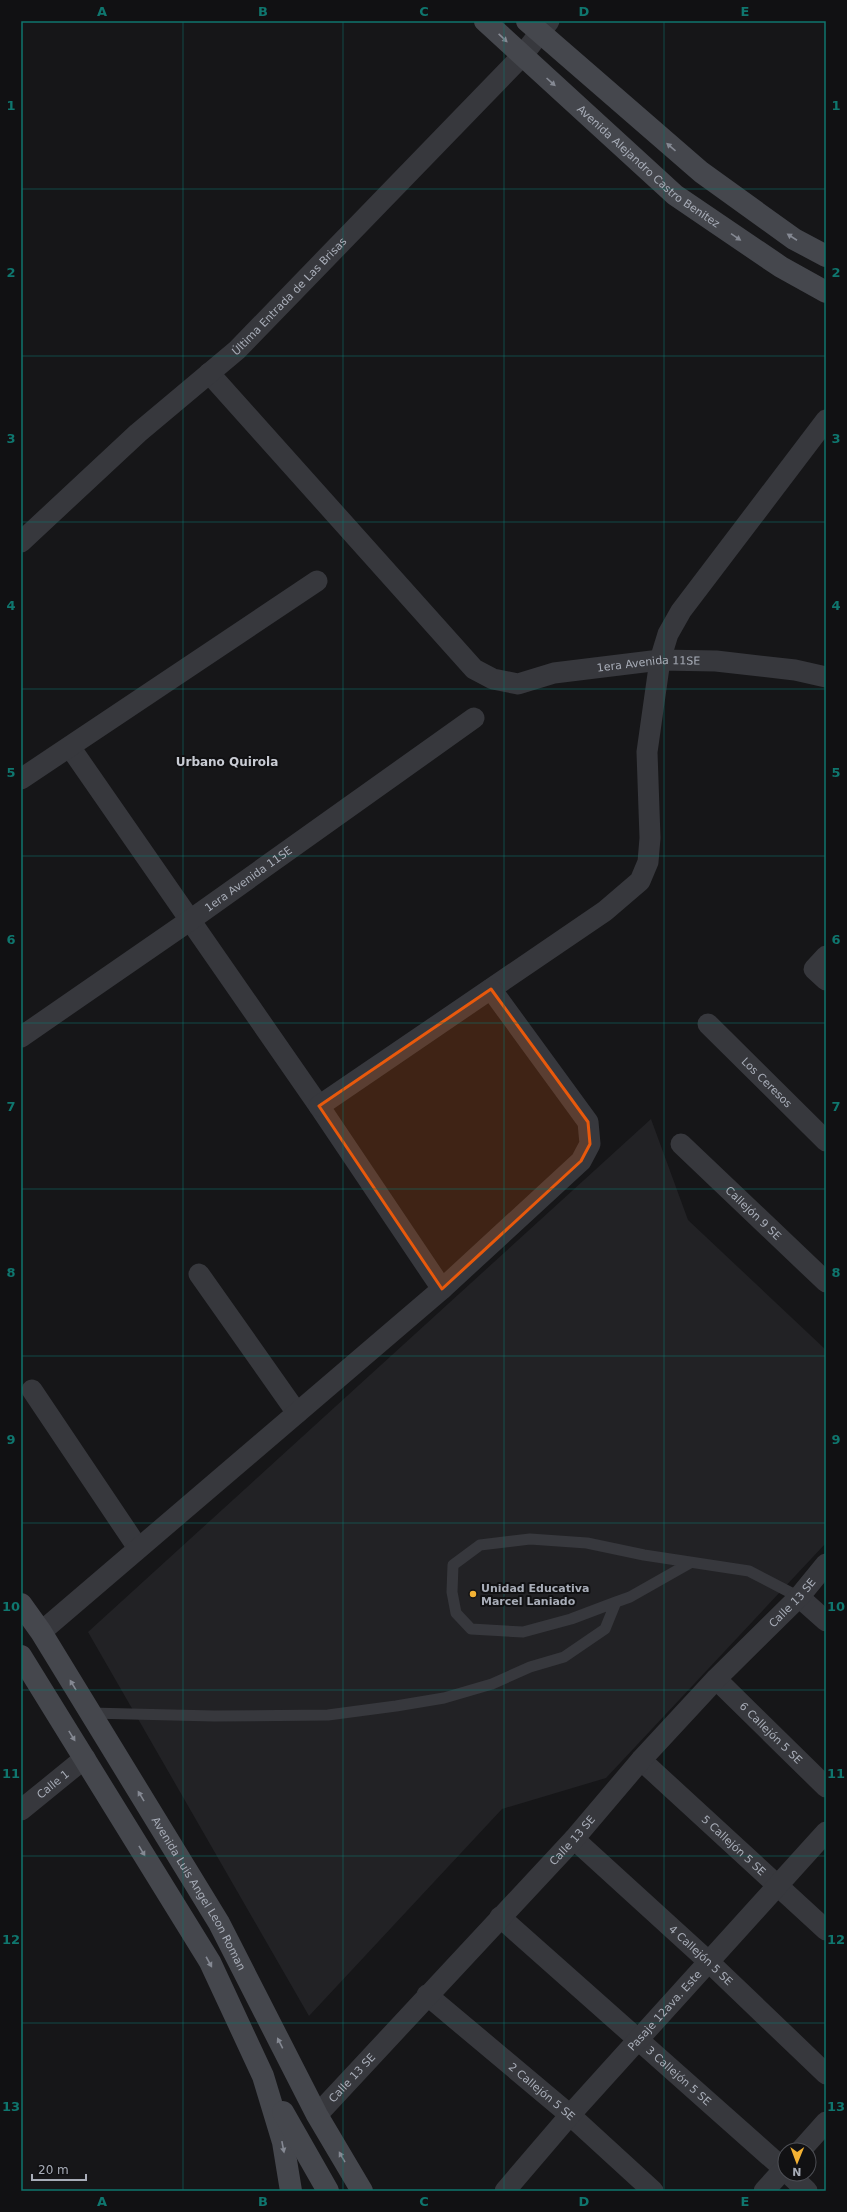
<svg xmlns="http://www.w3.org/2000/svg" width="847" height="2212" viewBox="0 0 847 2212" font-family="'DejaVu Sans',sans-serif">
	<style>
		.built { fill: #222225 }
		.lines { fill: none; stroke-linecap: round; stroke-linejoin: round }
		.lane { stroke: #37383d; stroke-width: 11 }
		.street { stroke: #37383d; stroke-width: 21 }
		.secondary { stroke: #45474d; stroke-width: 22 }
		.oneway { fill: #858993 }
		.marked { fill: #e8590c; fill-opacity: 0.2; stroke: #e8590c; stroke-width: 3; stroke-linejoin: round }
		.grid { fill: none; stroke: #0f766e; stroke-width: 1; stroke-opacity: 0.55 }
		.poi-dot { fill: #f2b134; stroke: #111113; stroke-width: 1.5 }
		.labels { text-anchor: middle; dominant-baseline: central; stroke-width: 4; stroke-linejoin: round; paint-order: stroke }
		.street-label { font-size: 11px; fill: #a8adb8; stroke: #111113 }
		.poi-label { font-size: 11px; font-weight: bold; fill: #a8adb8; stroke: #111113; text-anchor: start }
		.neighbourhood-label { font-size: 12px; font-weight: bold; fill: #c9ccd4; stroke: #111113 }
		.neatline { fill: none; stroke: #0f766e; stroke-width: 1.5 }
		.grid-label { font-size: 13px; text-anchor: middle; font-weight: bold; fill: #0f766e }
	</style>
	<rect width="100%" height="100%" fill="#161618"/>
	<!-- built -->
	<path class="built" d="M 651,1119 L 688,1220 L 826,1350 L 826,1543 L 606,1778 L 502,1809 L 309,2016 L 88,1632 Z"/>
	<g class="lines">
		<!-- lane -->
		<path class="lane" d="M 616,1602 L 571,1619 L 523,1632 L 471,1629 L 456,1613 L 452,1592 L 453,1565 L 480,1545 L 530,1539 L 587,1543 L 644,1555 L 749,1571 L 799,1597
			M 90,1713 L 214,1716 L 328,1715 L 396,1706 L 444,1698 L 492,1684 L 530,1667 L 564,1657 L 605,1629 L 616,1602 L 630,1597 L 690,1563"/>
		<!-- street -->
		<g class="street">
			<path id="s1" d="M 209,373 L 474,669 L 493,679 L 518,684 L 554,673 L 660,660 L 716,661 L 795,670 L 826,677"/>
			<path id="s2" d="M 21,542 L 138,433 L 237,350 L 522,56 L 549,21"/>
			<path d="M 70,747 L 319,1106 L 442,1289"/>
			<path d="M 21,779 L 317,581"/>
			<path d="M 826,956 L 814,969 L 826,980"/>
			<path id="s3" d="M 708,1024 L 826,1141"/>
			<path id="s4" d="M 21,1037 L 189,921 L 474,718"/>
			<path d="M 319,1106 L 605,911 L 640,881 L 648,862 L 650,838 L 647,752 L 660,660 L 668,634 L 681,611 L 826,420"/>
			<path id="s5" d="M 681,1144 L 826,1282"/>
			<path d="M 199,1274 L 297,1413"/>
			<path d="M 32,1390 L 138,1548"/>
			<path d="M 799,1597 L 826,1621"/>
			<path d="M 41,1632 L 442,1289 L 581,1161 L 590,1144 L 588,1122 L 491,989"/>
			<path id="s6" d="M 716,1679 L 826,1787"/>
			<path id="s7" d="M 641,1760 L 826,1930"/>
			<path id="s8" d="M 21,1810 L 85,1758"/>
			<path id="s9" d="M 574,1839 L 709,1962 L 826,2074"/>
			<path id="s10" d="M 500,1917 L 785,2170"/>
			<path id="s11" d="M 427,1995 L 570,2115 L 653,2191"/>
			<path id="s12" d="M 317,2115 L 574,1839 L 641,1760 L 716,1679 L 799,1597 L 826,1564"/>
			<path d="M 801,2150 L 826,2122"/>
			<path d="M 789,2174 L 807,2191"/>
			<path id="s13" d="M 505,2191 L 570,2115 L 826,1832"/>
			<path d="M 764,2191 L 785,2168"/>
		</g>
		<!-- secondary -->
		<g class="secondary">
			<path id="s14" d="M 485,21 L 675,195 L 781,267 L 826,292"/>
			<path d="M 527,21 L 701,172 L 794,239 L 826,256"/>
			<path id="s15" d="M 21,1604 L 41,1632 L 219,1923 L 317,2115 L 362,2191"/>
			<path d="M 21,1656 L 210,1962 L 263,2076 L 283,2142 L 291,2191"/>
			<path d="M 283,2112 L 328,2191"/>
		</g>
	</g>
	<!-- one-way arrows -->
	<defs><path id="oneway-solid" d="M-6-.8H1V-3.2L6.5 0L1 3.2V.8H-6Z"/></defs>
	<g class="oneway">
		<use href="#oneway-solid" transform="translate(503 38) rotate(43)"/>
		<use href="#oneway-solid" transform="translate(551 82) rotate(42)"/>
		<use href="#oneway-solid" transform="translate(671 147) rotate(-139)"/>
		<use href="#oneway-solid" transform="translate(736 237) rotate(34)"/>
		<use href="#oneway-solid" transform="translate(792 237) rotate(-147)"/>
		<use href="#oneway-solid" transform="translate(73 1685) rotate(-121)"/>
		<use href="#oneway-solid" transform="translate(72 1736) rotate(58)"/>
		<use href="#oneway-solid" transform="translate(141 1796) rotate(-121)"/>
		<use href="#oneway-solid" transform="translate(142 1851) rotate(59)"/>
		<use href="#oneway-solid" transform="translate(209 1962) rotate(61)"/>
		<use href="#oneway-solid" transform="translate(280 2043) rotate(-117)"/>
		<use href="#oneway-solid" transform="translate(283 2147) rotate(79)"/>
		<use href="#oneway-solid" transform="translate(342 2157) rotate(-120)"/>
	</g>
	<!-- marked area -->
	<path class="marked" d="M 491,989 L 588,1122 L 590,1144 L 581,1161 L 442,1289 L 319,1106 Z"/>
	<!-- grid -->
	<path class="grid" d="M 183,21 L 183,2191M 343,21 L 343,2191M 504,21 L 504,2191M 664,21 L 664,2191M 21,189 L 826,189M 21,356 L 826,356M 21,522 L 826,522M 21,689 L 826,689M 21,856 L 826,856M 21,1023 L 826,1023M 21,1189 L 826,1189M 21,1356 L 826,1356M 21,1523 L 826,1523M 21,1690 L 826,1690M 21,1856 L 826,1856M 21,2023 L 826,2023"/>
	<!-- markers -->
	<circle class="poi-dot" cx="473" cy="1594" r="4"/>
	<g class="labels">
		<!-- street labels -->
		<g class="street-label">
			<text stroke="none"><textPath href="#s14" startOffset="219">Avenida Alejandro Castro Benitez</textPath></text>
			<text stroke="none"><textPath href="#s2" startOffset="364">Última Entrada de Las Brisas</textPath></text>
			<text stroke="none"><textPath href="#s1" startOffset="577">1era Avenida 11SE</textPath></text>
			<text stroke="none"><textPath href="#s4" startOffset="277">1era Avenida 11SE</textPath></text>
			<text stroke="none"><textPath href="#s3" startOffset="83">Los Ceresos</textPath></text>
			<text stroke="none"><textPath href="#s5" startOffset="100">Callejón 9 SE</textPath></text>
			<text stroke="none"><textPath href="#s12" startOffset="699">Calle 13 SE</textPath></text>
			<text stroke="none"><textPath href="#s6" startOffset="77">6 Callejón 5 SE</textPath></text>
			<text stroke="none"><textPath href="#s8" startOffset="41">Calle 1</textPath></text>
			<text stroke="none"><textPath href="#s12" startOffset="375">Calle 13 SE</textPath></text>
			<text stroke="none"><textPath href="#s7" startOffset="126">5 Callejón 5 SE</textPath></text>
			<text stroke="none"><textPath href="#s15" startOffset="340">Avenida Luis Angel Leon Roman</textPath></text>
			<text stroke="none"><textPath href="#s9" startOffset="172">4 Callejón 5 SE</textPath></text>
			<text stroke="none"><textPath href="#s13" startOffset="241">Pasaje 12ava. Este</textPath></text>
			<text stroke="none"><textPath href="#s10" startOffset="239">3 Callejón 5 SE</textPath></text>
			<text stroke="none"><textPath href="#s12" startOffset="51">Calle 13 SE</textPath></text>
			<text stroke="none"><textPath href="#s11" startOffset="150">2 Callejón 5 SE</textPath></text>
		</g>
		<!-- poi labels -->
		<g class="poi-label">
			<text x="481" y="1588">Unidad Educativa<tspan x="481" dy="13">Marcel Laniado</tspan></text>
		</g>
		<!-- neighbourhood labels -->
		<g class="neighbourhood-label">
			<text x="227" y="762">Urbano Quirola</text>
		</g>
	</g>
	<!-- border -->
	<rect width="847" height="2212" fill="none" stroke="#111113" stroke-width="44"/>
	<!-- north arrow -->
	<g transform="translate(797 2162) rotate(181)"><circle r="19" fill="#111113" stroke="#4d4f55"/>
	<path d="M0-3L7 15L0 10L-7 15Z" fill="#f2b134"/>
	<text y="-6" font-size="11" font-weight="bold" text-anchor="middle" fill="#a8adb8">N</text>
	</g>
	<!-- scale -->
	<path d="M32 2174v6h54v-6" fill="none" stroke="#a8adb8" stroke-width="2"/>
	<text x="38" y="2174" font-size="12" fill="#a8adb8" stroke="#111113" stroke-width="3" paint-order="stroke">20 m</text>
	<rect x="22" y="22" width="803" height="2168" class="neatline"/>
	<g class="grid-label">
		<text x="102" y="16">A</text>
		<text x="263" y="16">B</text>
		<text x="424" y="16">C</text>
		<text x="584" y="16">D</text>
		<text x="745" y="16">E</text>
		<text x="11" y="110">1</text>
		<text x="836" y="110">1</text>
		<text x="11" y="277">2</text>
		<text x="836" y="277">2</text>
		<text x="11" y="443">3</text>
		<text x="836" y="443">3</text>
		<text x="11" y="610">4</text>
		<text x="836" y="610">4</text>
		<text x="11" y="777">5</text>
		<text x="836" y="777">5</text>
		<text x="11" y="944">6</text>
		<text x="836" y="944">6</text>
		<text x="11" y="1111">7</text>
		<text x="836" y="1111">7</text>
		<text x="11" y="1277">8</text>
		<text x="836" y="1277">8</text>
		<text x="11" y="1444">9</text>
		<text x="836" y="1444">9</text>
		<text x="11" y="1611">10</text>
		<text x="836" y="1611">10</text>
		<text x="11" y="1778">11</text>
		<text x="836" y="1778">11</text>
		<text x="11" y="1944">12</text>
		<text x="836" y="1944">12</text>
		<text x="11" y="2111">13</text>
		<text x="836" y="2111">13</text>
		<text x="102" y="2206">A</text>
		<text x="263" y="2206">B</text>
		<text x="424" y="2206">C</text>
		<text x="584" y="2206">D</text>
		<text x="745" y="2206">E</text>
	</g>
</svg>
